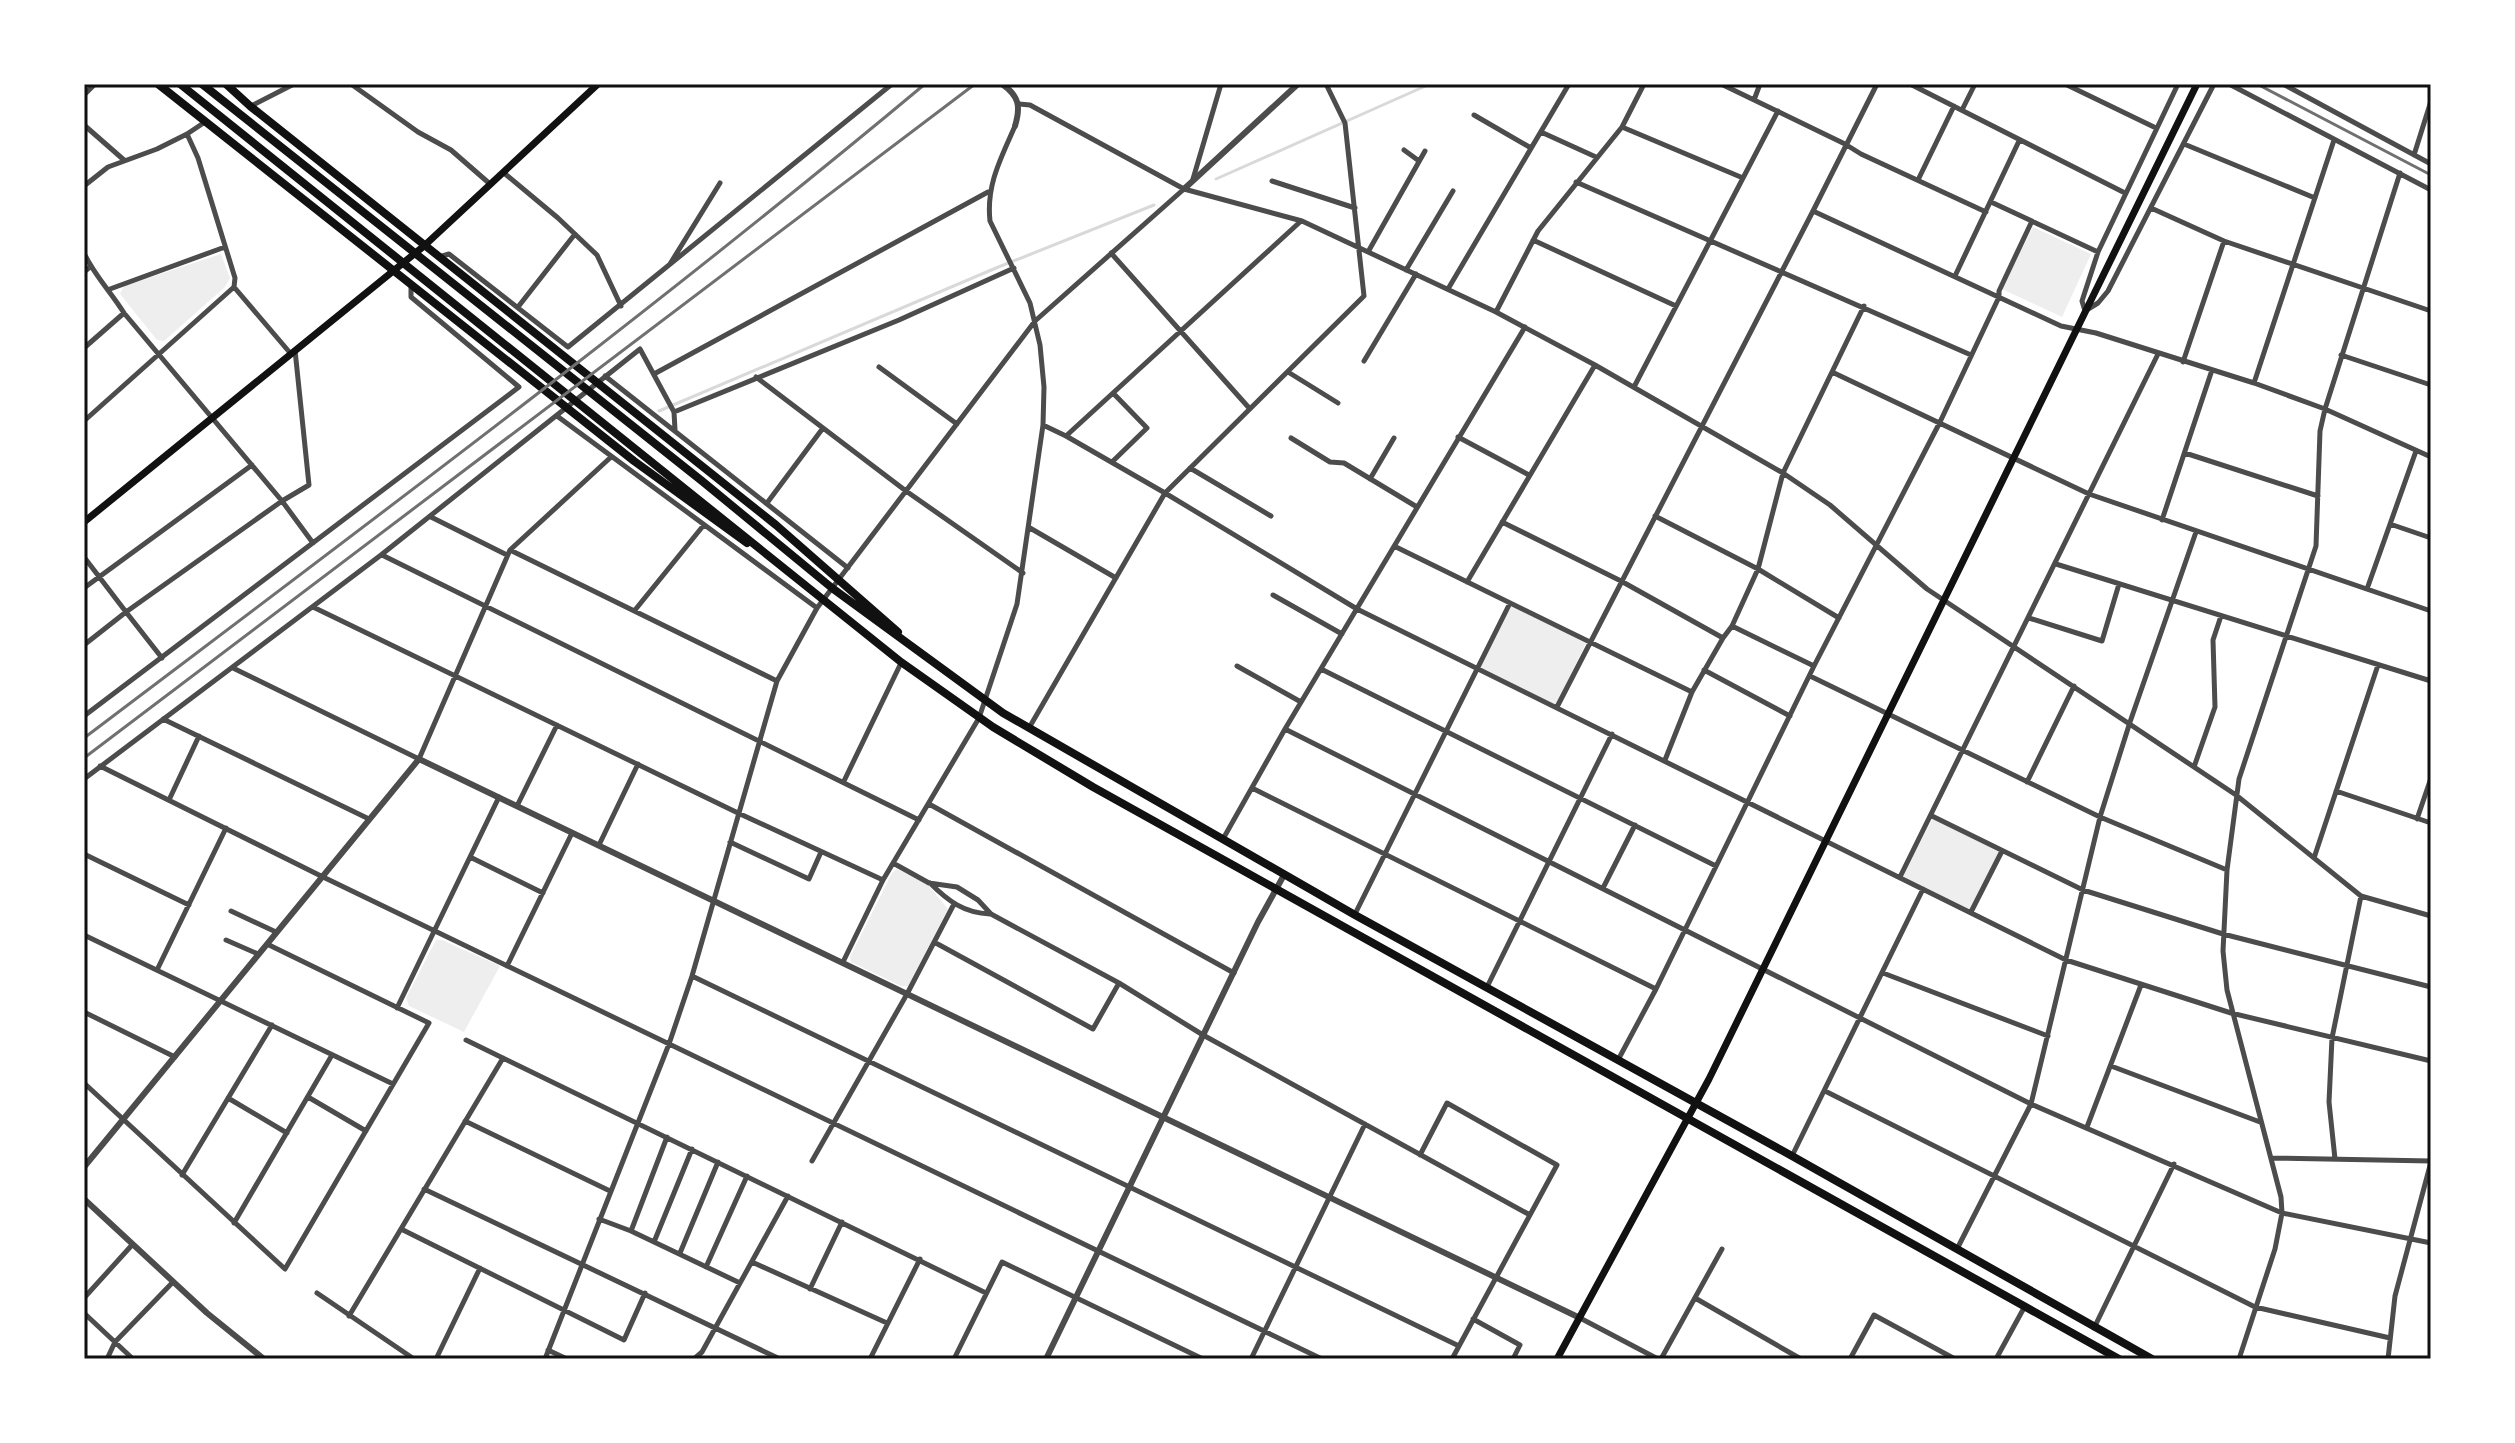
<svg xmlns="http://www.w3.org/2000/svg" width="2515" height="1443" viewBox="0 0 2515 1443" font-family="'Zilla Slab',serif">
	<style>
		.green { fill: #eee }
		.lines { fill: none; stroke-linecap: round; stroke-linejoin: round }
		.stream { stroke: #d9d9d9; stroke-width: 3 }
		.minor { stroke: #4c4c4c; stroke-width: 5 }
		.tertiary { stroke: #4c4c4c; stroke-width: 6 }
		.secondary { stroke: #111; stroke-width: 7 }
		.trunk { stroke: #111; stroke-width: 8 }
		.rail { stroke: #707070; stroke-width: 3 }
		.neatline { fill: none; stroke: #111; stroke-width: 3 }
	</style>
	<rect width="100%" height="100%" fill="#fff"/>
	<!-- green -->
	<path class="green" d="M 2033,227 L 2091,254 L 2062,317 L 2002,289 Z
		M 221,254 L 230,278 L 225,287 L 164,341 L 157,340 L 120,294 L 124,286 Z
		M 1511,606 L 1586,643 L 1556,705 L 1479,668 Z
		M 1933,818 L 2000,852 L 1970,910 L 1903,876 Z
		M 897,869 L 928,885 L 948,909 L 908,986 L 901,986 L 851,962 L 850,957 L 892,873 Z
		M 436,940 L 442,940 L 500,966 L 464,1032 L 409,1006 L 406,998 Z"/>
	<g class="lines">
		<!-- stream -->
		<path class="stream" d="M 1216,179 L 1430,84
			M 659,411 L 996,268 L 1154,205"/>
		<!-- minor -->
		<path class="minor" d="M 351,84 L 418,132 L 451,150 L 490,184
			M 1721,84 L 1845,144 L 1861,154 L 1986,212
			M 1910,84 L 2125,193
			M 2065,84 L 2156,128
			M 2178,84 L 2098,252 L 2082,301 L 2085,311 L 2098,303 L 2108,291 L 2214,84
			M 2229,84 L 2431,190
			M 2283,84 L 2431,164
			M 84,95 L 95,84
			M 1754,100 L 1760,84
			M 1019,104 L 1030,105 L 1184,189 L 1302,221 L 1496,312 L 1595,365 L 1783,473 L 1830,505 L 1927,589 L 2236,795 L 2361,896 L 2431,916
			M 251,106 L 294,84
			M 1962,110 L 1975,84
			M 1474,115 L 1531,148
			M 84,125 L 124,160
			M 1622,127 L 1743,178
			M 1541,132 L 1596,157
			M 187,134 L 198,158 L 235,278 L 234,287 L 291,354
			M 2184,144 L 2315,198
			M 1404,150 L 1419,161
			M 2414,155 L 2431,101
			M 504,173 L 558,218 L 597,255 L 621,306
			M 1193,179 L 1221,84
			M 1918,180 L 1954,106
			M 1272,181 L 1355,208
			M 1576,182 L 1971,355
			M 84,186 L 108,167 L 157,149 L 187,134 L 205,122
			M 1991,202 L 2098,252
			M 2151,208 L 2224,241 L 2431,311
			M 1813,211 L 1877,84
			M 1533,240 L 1676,306
			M 1368,252 L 1425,151
			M 84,253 C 94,275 111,292 124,313 L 282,501 L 313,543
			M 1111,253 L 1250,409
			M 439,257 L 449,254 L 568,347 L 892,84
			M 670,264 L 720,183
			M 1406,270 L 1453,191
			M 84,272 L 90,267
			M 1955,276 L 2019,141
			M 110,289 L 225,247
			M 1448,289 L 1569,84
			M 518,307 L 575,234
			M 1496,312 L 1538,231 L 1622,127 L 1644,84
			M 84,348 L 124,313
			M 2341,355 L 2431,385
			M 1364,361 L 1416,274
			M 2183,362 L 2224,241
			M 879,367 L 957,424
			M 1288,372 L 1338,403
			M 1832,372 L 2089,494 L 2431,611
			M 654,374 L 988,192
			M 605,376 L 848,568
			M 756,377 L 906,491 L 1023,573
			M 2254,383 L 2334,140
			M 1634,387 L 1778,111
			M 674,412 L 899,320 L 1014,268
			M 557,416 L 817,608
			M 84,421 L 234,287
			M 1043,425 L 1066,436 L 1165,493 L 1357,609 L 2066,960 L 2231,1013 L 2431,1061
			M 1066,436 L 1301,221
			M 1458,437 L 1529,475
			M 1291,438 L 1330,462 L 1344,463 L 1417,507
			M 2185,453 L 2318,496
			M 1112,462 L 1147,428 L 1113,393
			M 1190,468 L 1271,516
			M 1370,479 L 1394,438
			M 767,503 L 823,428
			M 1655,516 L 1758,569 L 1839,618
			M 431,517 L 507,555
			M 2162,520 L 2212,370
			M 1502,522 L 1621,581 L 1723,638
			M 2390,524 L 2431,538
			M 1030,528 L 1116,578
			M 1394,546 L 1692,692
			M 510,550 L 777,681
			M 382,555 L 919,820
			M 84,557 L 126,612 L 84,645
			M 2056,564 L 2431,681
			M 1467,582 L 1595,365
			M 84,588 L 252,465
			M 2367,589 L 2416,451
			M 1273,595 L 1342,634
			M 313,607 L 738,813 L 883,880
			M 635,610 L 703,526
			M 2029,618 L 2102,641 L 2119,584
			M 1732,626 L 1814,666
			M 162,658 L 126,612 L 282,501 L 309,485 L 295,350
			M 1237,666 L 1301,702
			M 233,668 L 419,759 L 510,550 L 611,457
			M 1321,669 L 1716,866
			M 1704,670 L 1790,716
			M 1810,676 L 2100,817 L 2227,870
			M 1557,707 L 1813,211 L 2061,326 L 2096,333 L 2254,383 L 2325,409 L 2431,457
			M 84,716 L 519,387 L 411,297 L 411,286
			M 163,719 L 369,819
			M 1029,728 L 1165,493 L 1364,296 L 1345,123 L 1326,84
			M 1285,729 L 2031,1104 L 2282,1213 L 2431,1243
			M 1665,760 L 1692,692 L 1723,638 L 1732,626 L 1758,569 L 1783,473 L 1864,306
			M 100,766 L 321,876 L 1322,1359
			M 2194,767 L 2215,707 L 2213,640 L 2221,616
			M 84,779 L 381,555 L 640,349 L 674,412 L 675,430
			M 844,781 L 901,663
			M 2027,782 L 2074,686
			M 1252,788 L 1656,989
			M 2336,791 L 2431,823
			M 169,800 L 199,736
			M 929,804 L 1234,973
			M 517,806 L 557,725
			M 1932,816 L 2083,890 L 2223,934 L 2431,987
			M 2417,819 L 2431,778
			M 1223,839 L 1285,729 L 1525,327
			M 730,842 L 809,879 L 821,852
			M 599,845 L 638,764
			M 84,854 L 189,905
			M 470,857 L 543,893
			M 2314,858 L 2378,665
			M 893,863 L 929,883 L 957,887 L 978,900 L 991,914 L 1119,983 L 1203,1035 L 1530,1215
			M 1900,877 L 2158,354
			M 930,883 C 948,901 964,913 990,914
			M 1603,888 L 1635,825
			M 231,911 L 276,932
			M 1971,912 L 2002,851
			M 1355,914 L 1510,603
			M 84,935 L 393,1084
			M 226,940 L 258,954
			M 934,942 L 1093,1029 L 1119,983
			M 843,962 L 883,880 L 979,718 L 1017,604 L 1043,425 L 1044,387 L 1040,345 L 1030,303 L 990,221 C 986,185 1001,158 1015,126
			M 507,966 L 572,833
			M 157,970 L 226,828
			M 1883,973 L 2048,1036
			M 692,976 L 1459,1346
			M 1487,987 L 1612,734
			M 397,1008 L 499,797
			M 84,1012 L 175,1057
			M 466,1040 L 986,1293
			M 1618,1060 L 1656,989 L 1814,666 L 1940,422 L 1999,297 L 1999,291 L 2032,221
			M 2111,1066 L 2260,1122
			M 84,1083 L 285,1269 L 429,1023 L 267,944
			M 1825,1091 L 2255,1307 L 2390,1338
			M 308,1097 L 366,1131
			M 228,1098 L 287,1133
			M 465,1121 L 610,1191
			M 2087,1127 L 2141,985
			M 1420,1155 L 1447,1103 L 1557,1165 L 1452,1359
			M 1792,1156 L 1923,889
			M 2271,1158 L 2431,1161
			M 2335,1159 L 2329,1102 L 2332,1038 L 2361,896
			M 812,1161 L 907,994 L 954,904
			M 182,1175 L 272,1025
			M 424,1189 L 780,1359
			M 599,1219 L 631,1231 L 740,1283
			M 234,1223 L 332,1055
			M 401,1229 L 624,1340 L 645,1293
			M 631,1231 L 667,1137
			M 654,1242 L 692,1149
			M 1957,1249 L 2031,1104 L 2100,817 L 2130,722 L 2196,532
			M 680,1253 L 718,1162
			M 752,1262 L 887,1323
			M 706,1267 L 747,1176
			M 810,1289 L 842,1222
			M 317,1293 L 414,1359
			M 84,1298 L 132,1245
			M 1695,1298 L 1801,1359
			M 84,1313 L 133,1359
			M 349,1316 L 503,1058
			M 1580,1318 L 1658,1359
			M 1473,1319 L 1520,1345 L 1513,1359
			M 2094,1328 L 2174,1164
			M 548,1350 L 567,1359
			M 107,1359 L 115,1342 L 173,1282
			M 436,1359 L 480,1268
			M 545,1359 L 669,1044 L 692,976 L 777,681 L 817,608 L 1035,321 L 1184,189
			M 694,1359 L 702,1352 L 788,1196
			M 870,1359 L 920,1259
			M 954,1359 L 1002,1262 L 1203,1359
			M 1251,1359 L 1365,1124
			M 1661,1359 L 1722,1249
			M 1850,1359 L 1874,1315 L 1955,1359
			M 1996,1359 L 2025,1306
			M 2239,1359 L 2275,1249 L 2282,1213 L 2281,1197 L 2227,990 L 2223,951 L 2227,870 L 2239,779 L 2316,546 L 2320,431 L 2325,409 L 2400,173
			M 2388,1359 L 2395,1296 L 2431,1162"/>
		<!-- tertiary -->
		<path class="tertiary" d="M 1002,84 C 1019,96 1021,106 1015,126
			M 1184,189 L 1298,84
			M 84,1167 L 419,759 L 1580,1318
			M 84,1199 L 207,1313 L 264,1359
			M 1046,1359 L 1258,922 L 1284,875"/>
		<!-- secondary -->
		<path class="secondary" d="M 84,522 L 424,246 L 598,84
			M 1557,1359 L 1709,1079 L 2197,84"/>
		<!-- trunk -->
		<path class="trunk" d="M 158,84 L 634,461 L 747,543
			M 180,84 L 901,662 L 993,727 L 1093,787 L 2119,1359
			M 202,84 L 702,481 L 832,588 L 1003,713 L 1355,915 L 1792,1156 L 2152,1359
			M 226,84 L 250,106 L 776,525 L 898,632"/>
		<!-- rail -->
		<path class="rail" d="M 2257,84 L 2431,175
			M 84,738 C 367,524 652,312 925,84
			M 84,758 L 975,84"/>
	</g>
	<!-- border -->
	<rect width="2515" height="1443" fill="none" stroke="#ffffff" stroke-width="172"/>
	<rect x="86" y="86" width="2343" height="1271" class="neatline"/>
</svg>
